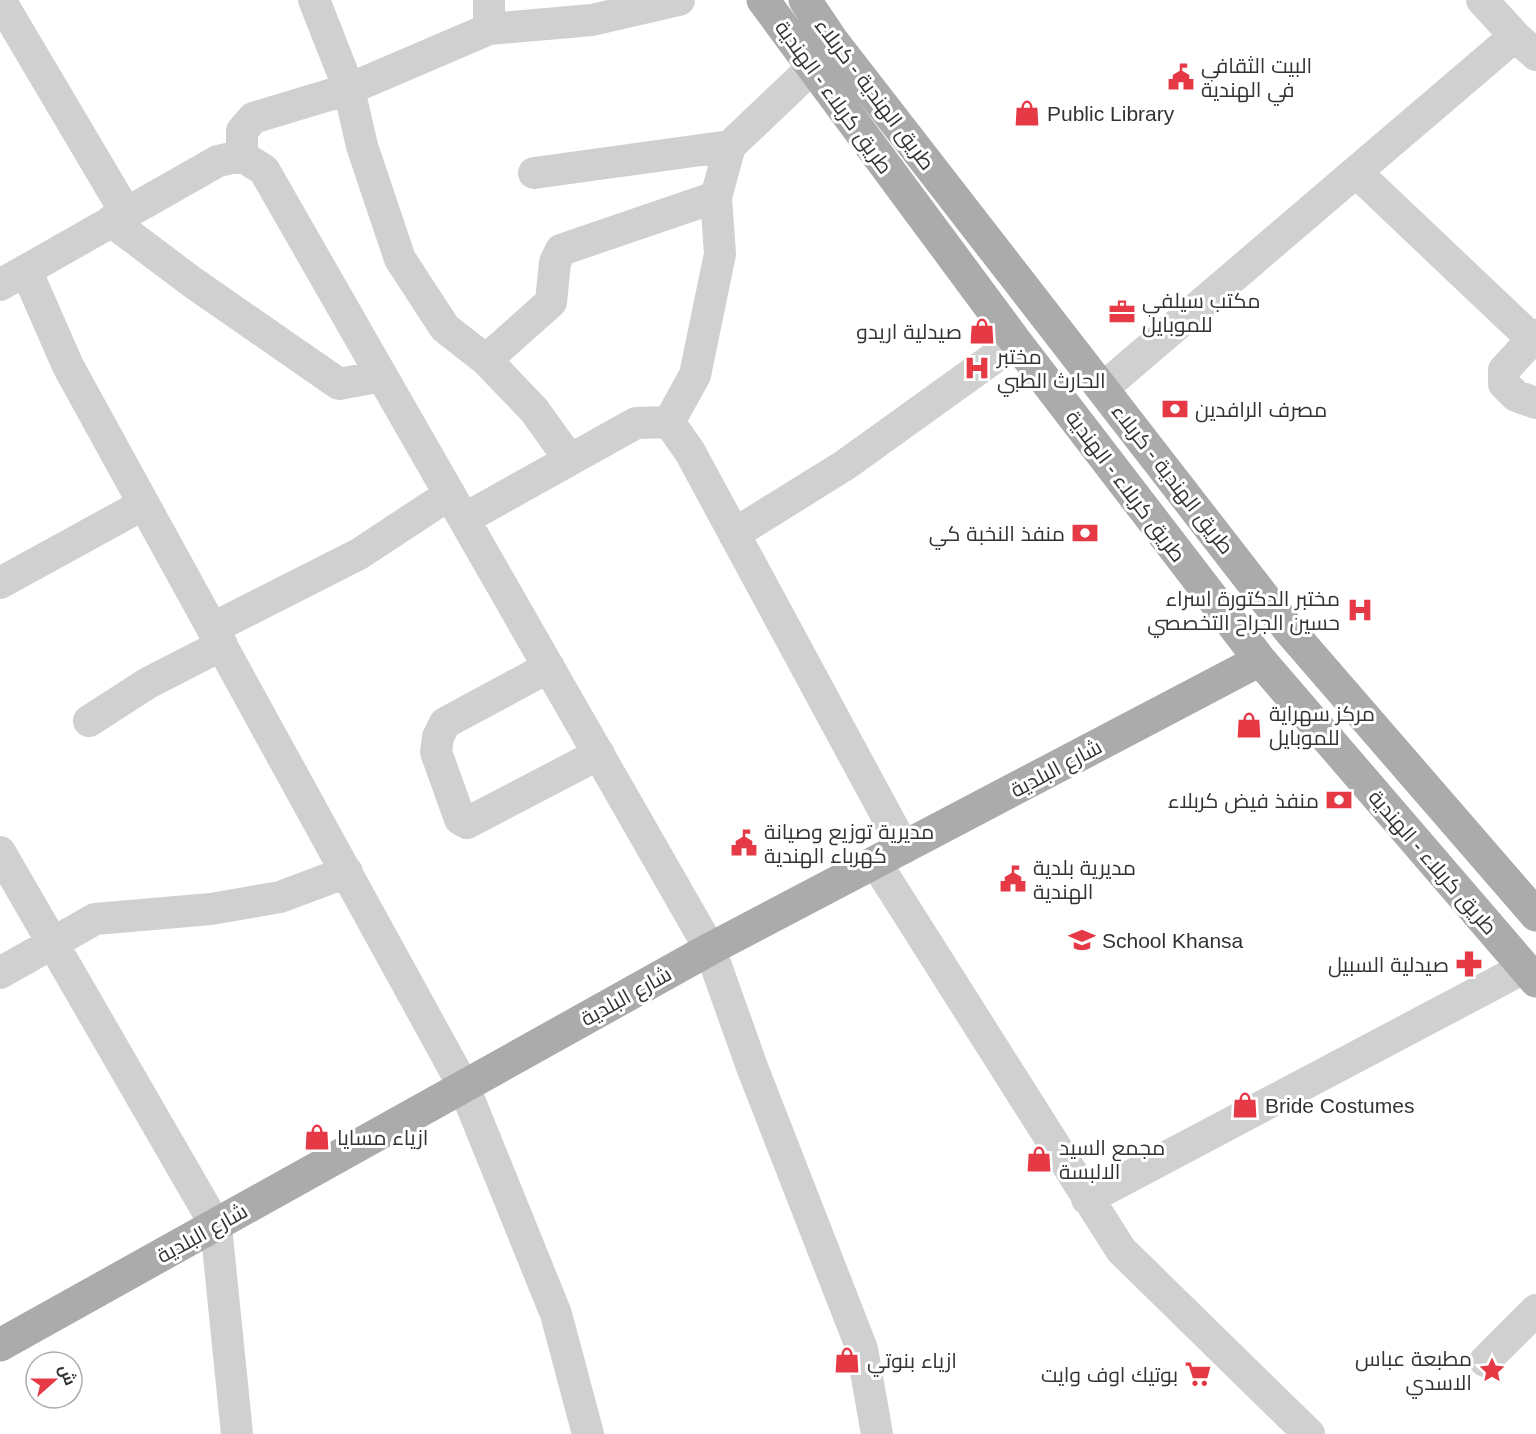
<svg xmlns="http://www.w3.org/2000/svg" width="1536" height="1434" viewBox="0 0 1536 1434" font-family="Arial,Cairo,sans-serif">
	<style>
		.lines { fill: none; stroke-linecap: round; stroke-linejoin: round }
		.minor { stroke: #d0d0d0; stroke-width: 32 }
		.major { stroke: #ababab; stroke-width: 33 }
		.labels { text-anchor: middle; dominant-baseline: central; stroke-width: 6; stroke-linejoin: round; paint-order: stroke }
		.poi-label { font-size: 21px; fill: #333; stroke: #fff; text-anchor: start }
		.street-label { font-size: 21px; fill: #333; stroke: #fff }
	</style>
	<rect width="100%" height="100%" fill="#fff"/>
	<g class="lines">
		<!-- minor -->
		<path class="minor" d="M 0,0 L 126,213
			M 314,0 L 349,89 L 362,146 L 400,259 L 445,328 L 486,360 L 534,410 L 570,460
			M 489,0 L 489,29
			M 1482,0 L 1515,36 L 1536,55
			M 242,156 L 242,131 L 253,118 L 349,89 L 489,29 L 592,20 L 679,0
			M 1356,172 L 1532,339
			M 534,173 L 730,146
			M 111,221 L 192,282 L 339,384 L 382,376
			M 26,270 L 68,366 L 464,1087 L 556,1314 L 588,1434
			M 0,285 L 218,161 L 242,156 L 264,170 L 710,949 L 752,1067 L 862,1349 L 877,1434
			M 1536,335 L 1504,370 L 1504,384 L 1516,396 L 1536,403
			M 486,360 L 551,302 L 555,262 L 561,250 L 716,197
			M 1103,388 L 1515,36
			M 669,422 L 695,375 L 720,254 L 716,197 L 730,146 L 812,68
			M 464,519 L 636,423 L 669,422 L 690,452 L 904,848
			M 734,534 L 845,465 L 1016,342
			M 0,583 L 144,504
			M 213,628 L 359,554 L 450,494
			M 549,667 L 445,723 L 438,737 L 436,752 L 460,819 L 467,823 L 599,754
			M 89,721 L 148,683 L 222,645
			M 0,852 L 216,1226 L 237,1434
			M 876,863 L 1121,1250 L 1309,1434
			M 0,973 L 95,919 L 211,909 L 280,897 L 347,872
			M 1087,1199 L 1524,968
			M 1485,1361 L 1536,1310"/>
		<!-- major -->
		<path class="major" d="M 763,0 L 1016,342 L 1260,660 L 1536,981
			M 805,0 L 831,39 L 1290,631 L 1536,915
			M 0,1345 L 710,949 L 1260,660"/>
	</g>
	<!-- icons -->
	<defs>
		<g id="civic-bare" transform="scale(2.07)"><path d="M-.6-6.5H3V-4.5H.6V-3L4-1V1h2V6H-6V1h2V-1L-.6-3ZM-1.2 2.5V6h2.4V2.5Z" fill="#e63946" stroke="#fff" stroke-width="2.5" paint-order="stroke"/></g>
		<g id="shop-bare" transform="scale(2.07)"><path d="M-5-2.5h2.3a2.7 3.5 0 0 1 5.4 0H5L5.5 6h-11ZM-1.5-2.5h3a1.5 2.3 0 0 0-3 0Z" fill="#e63946" stroke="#fff" stroke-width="2.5" paint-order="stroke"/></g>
		<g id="office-bare" transform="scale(2.07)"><path d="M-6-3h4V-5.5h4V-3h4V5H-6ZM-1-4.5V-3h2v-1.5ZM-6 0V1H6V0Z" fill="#e63946" stroke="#fff" stroke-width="2.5" paint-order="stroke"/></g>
		<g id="hospital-bare" transform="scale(2.07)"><path d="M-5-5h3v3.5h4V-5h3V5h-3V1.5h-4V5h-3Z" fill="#e63946" stroke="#fff" stroke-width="2.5" paint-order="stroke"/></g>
		<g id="bank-bare" transform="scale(2.07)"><path d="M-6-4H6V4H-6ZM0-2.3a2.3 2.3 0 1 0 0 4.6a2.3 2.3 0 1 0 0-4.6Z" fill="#e63946" stroke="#fff" stroke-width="2.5" paint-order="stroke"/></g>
		<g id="school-bare" transform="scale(2.07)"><path d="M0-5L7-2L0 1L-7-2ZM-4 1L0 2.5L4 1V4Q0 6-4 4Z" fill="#e63946" stroke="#fff" stroke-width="2.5" paint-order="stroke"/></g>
		<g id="pharmacy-bare" transform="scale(2.07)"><path d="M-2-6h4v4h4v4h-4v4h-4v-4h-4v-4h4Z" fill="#e63946" stroke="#fff" stroke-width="2.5" paint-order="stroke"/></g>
		<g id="sight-bare" transform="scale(2.07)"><path d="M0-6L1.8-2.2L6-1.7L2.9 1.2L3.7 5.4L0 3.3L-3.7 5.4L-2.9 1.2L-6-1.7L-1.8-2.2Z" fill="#e63946" stroke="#fff" stroke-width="2.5" paint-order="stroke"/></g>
		<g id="supermarket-bare" transform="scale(2.07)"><path d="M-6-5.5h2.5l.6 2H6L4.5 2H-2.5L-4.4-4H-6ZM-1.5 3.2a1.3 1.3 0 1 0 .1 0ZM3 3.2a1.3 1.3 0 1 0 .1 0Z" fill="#e63946" stroke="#fff" stroke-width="2.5" paint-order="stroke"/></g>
	</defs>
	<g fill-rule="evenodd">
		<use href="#civic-bare" x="1181" y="77"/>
		<use href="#shop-bare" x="1027" y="113"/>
		<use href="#office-bare" x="1122" y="312"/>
		<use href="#shop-bare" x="982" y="331"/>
		<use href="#hospital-bare" x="977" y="368"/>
		<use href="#bank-bare" x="1175" y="409"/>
		<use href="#bank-bare" x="1085" y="533"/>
		<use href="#hospital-bare" x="1360" y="610"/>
		<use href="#shop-bare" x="1249" y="725"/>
		<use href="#bank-bare" x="1339" y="800"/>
		<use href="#civic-bare" x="744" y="843"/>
		<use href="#civic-bare" x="1013" y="879"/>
		<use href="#school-bare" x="1082" y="940"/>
		<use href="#pharmacy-bare" x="1469" y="964"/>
		<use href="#shop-bare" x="1245" y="1105"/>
		<use href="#shop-bare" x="317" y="1137"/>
		<use href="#shop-bare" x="1039" y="1159"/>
		<use href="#shop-bare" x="847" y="1360"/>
		<use href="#sight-bare" x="1492" y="1370"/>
		<use href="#supermarket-bare" x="1198" y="1374"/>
	</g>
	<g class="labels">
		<!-- poi labels -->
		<g class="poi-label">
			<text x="1201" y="65">البيت الثقافي<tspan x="1201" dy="24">في الهندية</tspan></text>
			<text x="1047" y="113">Public Library</text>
			<text x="1142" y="300">مكتب سيلفي<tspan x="1142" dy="24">للموبايل</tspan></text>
			<text x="962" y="331" text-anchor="end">صيدلية اريدو</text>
			<text x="997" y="356">مختبر<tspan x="997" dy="24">الحارث الطبي</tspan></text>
			<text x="1195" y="409">مصرف الرافدين</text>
			<text x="1065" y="533" text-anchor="end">منفذ النخبة كي</text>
			<text x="1340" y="598" text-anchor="end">مختبر الدكتورة اسراء<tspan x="1340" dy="24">حسين الجراح التخصصي</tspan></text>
			<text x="1269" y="713">مركز سهراية<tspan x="1269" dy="24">للموبايل</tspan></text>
			<text x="1319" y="800" text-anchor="end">منفذ فيض كربلاء</text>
			<text x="764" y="831">مديرية توزيع وصيانة<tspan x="764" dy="24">كهرباء الهندية</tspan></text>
			<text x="1033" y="867">مديرية بلدية<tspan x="1033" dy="24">الهندية</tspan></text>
			<text x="1102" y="940">School Khansa</text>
			<text x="1449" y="964" text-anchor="end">صيدلية السبيل</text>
			<text x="1265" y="1105">Bride Costumes</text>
			<text x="337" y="1137">ازياء مسايا</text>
			<text x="1059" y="1147">مجمع السيد<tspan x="1059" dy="24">الالبسة</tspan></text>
			<text x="1472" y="1358" text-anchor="end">مطبعة عباس<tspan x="1472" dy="24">الاسدي</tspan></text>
			<text x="867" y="1360">ازياء بنوتي</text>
			<text x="1178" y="1374" text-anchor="end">بوتيك اوف وايت</text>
		</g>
		<!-- street labels -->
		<g class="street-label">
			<text transform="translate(875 94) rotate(53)">طريق الهندية - كربلاء</text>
			<text transform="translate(834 97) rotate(54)">طريق كربلاء - الهندية</text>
			<text transform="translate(1173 479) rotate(52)">طريق الهندية - كربلاء</text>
			<text transform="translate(1126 486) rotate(53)">طريق كربلاء - الهندية</text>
			<text transform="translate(1056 768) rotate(-28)">شارع البلدية</text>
			<text transform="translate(1433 862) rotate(49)">طريق كربلاء - الهندية</text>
			<text transform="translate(626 996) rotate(-29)">شارع البلدية</text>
			<text transform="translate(202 1233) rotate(-29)">شارع البلدية</text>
		</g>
	</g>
	<!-- north arrow -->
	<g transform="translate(54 1380) rotate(69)"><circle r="28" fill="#ffffff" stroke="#adadad" stroke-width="1.5"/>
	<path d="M0-4.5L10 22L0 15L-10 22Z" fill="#e63946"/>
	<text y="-9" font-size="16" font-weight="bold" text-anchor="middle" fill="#333333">ش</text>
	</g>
</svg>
